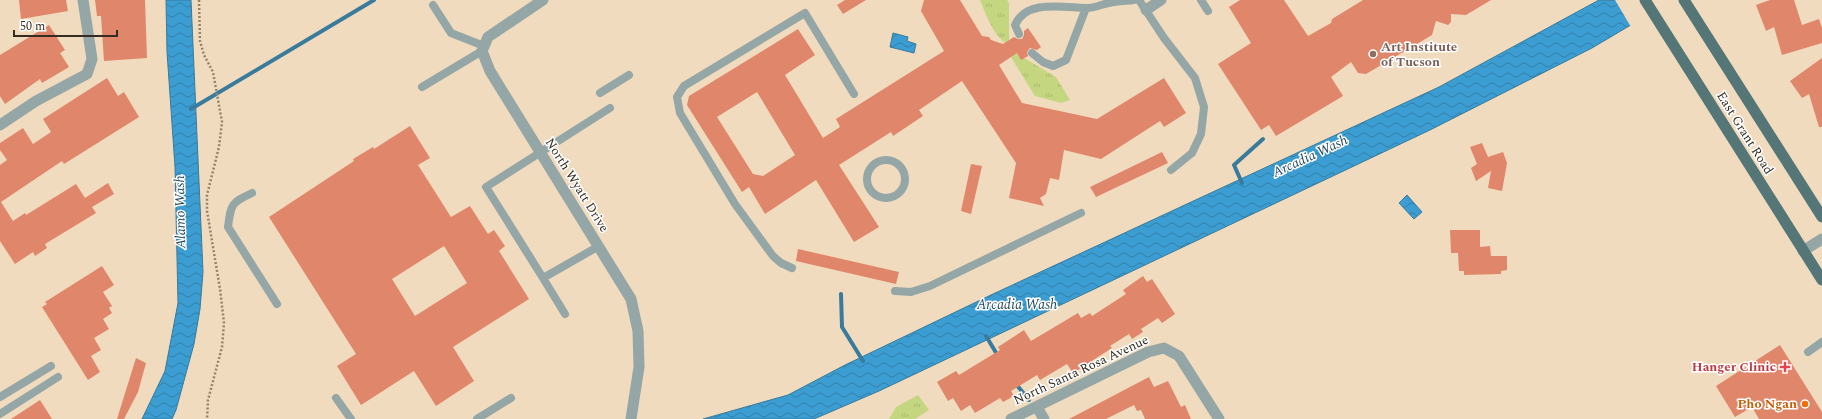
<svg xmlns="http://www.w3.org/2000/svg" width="1822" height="419" viewBox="0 0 1822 419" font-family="Spectral,serif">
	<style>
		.grass { fill: url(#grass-tufts) }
		.water { fill: url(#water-waves); stroke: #397b9c }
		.pier { fill: #f1dbbe }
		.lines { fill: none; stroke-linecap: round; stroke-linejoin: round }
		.stream { stroke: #397b9c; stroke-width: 4 }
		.building { fill: #e0866a; fill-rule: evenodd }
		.path { stroke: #92836f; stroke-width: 2.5; stroke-dasharray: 2 2; stroke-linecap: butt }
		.service { stroke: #94a6a6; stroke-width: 8 }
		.minor { stroke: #94a6a6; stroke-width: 11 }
		.primary { stroke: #557677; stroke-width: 11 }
		.education-dot { fill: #8d6e63; stroke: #fff; stroke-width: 1.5 }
		.health-dot { fill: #e0444e; stroke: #fff; stroke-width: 1.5 }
		.food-dot { fill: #e8710a; stroke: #fff; stroke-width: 1.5 }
		.labels { text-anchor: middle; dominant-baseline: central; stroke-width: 3; stroke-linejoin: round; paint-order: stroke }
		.education-label { font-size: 13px; font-weight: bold; fill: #785e54; stroke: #fff; text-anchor: start }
		.street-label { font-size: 13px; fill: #342c21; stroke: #fff }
		.health-label { font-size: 13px; font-weight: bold; fill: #be3a42; stroke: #fff; text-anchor: end }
		.food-label { font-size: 13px; font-weight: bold; fill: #c56008; stroke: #fff; text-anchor: end }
		.water-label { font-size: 14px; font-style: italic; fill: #1f475d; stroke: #fff }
	</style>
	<defs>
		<pattern id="grass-tufts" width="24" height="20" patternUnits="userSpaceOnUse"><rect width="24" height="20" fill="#c4d67f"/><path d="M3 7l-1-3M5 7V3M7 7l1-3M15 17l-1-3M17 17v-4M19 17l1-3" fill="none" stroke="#a9b86d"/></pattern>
		<pattern id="water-waves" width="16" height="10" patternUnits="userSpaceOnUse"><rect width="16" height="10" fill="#3b9dd1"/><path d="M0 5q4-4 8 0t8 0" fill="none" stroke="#3280a9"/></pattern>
	</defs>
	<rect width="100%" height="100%" fill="#f1dbbe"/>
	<!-- grass -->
	<path class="grass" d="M 980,0 L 1007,0 L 1009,3 L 1009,40 L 1013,47 C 996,42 986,15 980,0 Z
		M 1017,53 L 1021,60 L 1024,58 L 1056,77 L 1070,100 L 1061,103 L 1035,96 L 1011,57 Z
		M 918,395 L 929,410 L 915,419 L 889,419 L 896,407 Z"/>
	<!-- water -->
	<path class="water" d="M 166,0 L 191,0 L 203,272 L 200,309 L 194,344 L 176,410 L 172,419 L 142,419 L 165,371 L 178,303 L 175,167 L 167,52 Z
		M 1599,0 L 1673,0 L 1592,48 L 1430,130 L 879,391 L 814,419 L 703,419 L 788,395 L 845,365 L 993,294 L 1439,87 Z
		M 893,33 L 908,37 L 907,41 L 916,44 L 914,53 L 890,47 Z
		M 1407,195 L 1422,212 L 1414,219 L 1399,203 Z"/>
	<!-- pier -->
	<path class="pier" d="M 1615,0 L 1675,0 L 1631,27 Z"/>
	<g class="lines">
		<!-- stream -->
		<path class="stream" d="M 191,109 L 374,0
			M 1242,183 L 1234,165 L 1263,139
			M 841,294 L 842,327 L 863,361
			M 986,336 L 998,356
			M 1016,384 L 1029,400"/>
	</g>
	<!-- building -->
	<path class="building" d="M 19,0 L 66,0 L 68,11 L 21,19 Z
		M 95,0 L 145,0 L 147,58 L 104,61 L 101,16 L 97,16 Z
		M 845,0 L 866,0 L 843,14 L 837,5 Z
		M 924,0 L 960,0 L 982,36 L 989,37 L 991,40 L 1003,44 L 1014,37 L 1018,39 L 1022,39 L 1024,35 L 1024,31 L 1028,28 L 1041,47 L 1037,50 L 1030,48 L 1027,52 L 1028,56 L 1021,60 L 1017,53 L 999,65 L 1022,103 L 1097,119 L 1164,78 L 1186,113 L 1164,127 L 1160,121 L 1101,159 L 1064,150 L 1059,180 L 1050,178 L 1046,194 L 1040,198 L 1044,206 L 1009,198 L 1016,163 L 962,81 L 919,110 L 923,116 L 893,136 L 891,132 L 839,165 L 879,227 L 854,242 L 816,180 L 765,214 L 749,187 L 742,192 L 687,105 L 689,96 L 798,29 L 815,55 L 785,75 L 823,138 L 840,127 L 836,119 L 944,51 L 921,11 ZM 757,92 L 795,155 L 763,176 L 753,174 L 717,117 Z
		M 1240,0 L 1284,0 L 1308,36 L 1331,23 L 1332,19 L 1363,0 L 1491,0 L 1466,15 L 1451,14 L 1451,22 L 1448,25 L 1436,21 L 1432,35 L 1366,74 L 1358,73 L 1351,62 L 1331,77 L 1343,96 L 1276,136 L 1269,125 L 1261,130 L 1218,64 L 1251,43 L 1229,7 Z
		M 1770,0 L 1794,0 L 1802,25 L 1819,19 L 1822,28 L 1822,43 L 1782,55 L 1774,27 L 1766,31 L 1756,5 Z
		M 49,25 L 65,50 L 60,53 L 69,67 L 42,83 L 40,79 L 5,104 L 0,96 L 0,55 Z
		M 1822,58 L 1822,127 L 1819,127 L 1809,94 L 1802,98 L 1790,81 Z
		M 107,78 L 118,96 L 124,92 L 139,117 L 64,164 L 62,161 L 1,202 L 13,221 L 25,213 L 26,215 L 76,184 L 85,198 L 108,183 L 114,194 L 92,207 L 96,213 L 45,244 L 47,248 L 35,256 L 33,252 L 15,264 L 0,241 L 0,165 L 7,160 L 0,150 L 0,143 L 23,128 L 33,144 L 51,132 L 43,119 Z
		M 410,126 L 430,158 L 418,165 L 451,217 L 470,206 L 488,234 L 494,230 L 505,246 L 499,251 L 529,299 L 453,347 L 474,381 L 436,406 L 414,371 L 361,405 L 337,366 L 356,354 L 269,217 L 354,161 L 353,159 L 373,147 L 374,149 ZM 444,246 L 467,283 L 415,316 L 392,279 Z
		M 1482,143 L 1488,157 L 1503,152 L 1507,163 L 1502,191 L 1488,188 L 1491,171 L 1476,181 L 1471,168 L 1477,164 L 1470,147 Z
		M 1162,152 L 1168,163 L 1096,197 L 1090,187 Z
		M 971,164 L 982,166 L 971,214 L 961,211 Z
		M 1450,230 L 1480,230 L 1480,247 L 1490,246 L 1491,256 L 1507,256 L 1507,270 L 1501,271 L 1501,274 L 1464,275 L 1464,271 L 1459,271 L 1458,253 L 1451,253 Z
		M 798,249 L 899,272 L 896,284 L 796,261 Z
		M 102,266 L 114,285 L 103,292 L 112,306 L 109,308 L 112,313 L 103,319 L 109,329 L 94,338 L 101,350 L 91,356 L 100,372 L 88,380 L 42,307 L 47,304 L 45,302 Z
		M 1143,276 L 1147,282 L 1152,279 L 1175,314 L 1162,323 L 1158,318 L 1141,329 L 1143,332 L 1132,339 L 1129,334 L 1110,346 L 1112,348 L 1073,373 L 1067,364 L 1040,380 L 1037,375 L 1011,391 L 1014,396 L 1003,402 L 1000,398 L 975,413 L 970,405 L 961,411 L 953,398 L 948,401 L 937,382 L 956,371 L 959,375 L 1000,350 L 998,347 L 1024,330 L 1031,341 L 1078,313 L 1081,318 L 1090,313 L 1092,316 L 1126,294 L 1123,290 Z
		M 1780,345 L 1822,412 L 1822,419 L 1759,419 L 1752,407 L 1735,417 L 1716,386 Z
		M 136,358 L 146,363 L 138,392 L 124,419 L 117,419 Z
		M 1149,377 L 1154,387 L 1168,381 L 1181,407 L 1185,405 L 1191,419 L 1145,419 L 1141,410 L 1137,411 L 1134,405 L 1106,419 L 1069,419 Z
		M 40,400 L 52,419 L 11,419 Z"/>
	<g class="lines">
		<!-- path -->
		<path class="path" d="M 199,0 L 200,41 L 204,55 L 213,72 L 222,122 L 219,147 L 207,195 L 207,211 L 220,289 L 224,323 L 222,347 L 208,400 L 207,419"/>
		<!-- service -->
		<path class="service" d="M 1139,0 L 1164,38 L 1195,78 L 1204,107 L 1201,134 L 1192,153 L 1171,170
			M 1201,0 L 1208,11
			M 433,5 L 451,33 L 484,46
			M 1019,34 L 1015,25 C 1026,0 1060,7 1085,8 C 1093,9 1102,4 1109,3 C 1117,1 1126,1 1134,0
			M 1032,53 L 1043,62 L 1053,66 L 1066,60 L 1086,8
			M 422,87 L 482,51
			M 600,93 L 629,75
			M867 179a19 19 0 1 1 38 0a19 19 0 1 1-38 0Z
			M 252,193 C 231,203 231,204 228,227 L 277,304
			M 599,246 L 543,278 L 486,187 L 610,108
			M 792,268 L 781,263 L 773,256 L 735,204 L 680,113 L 677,97 L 684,86 L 805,13 L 854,94
			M 543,278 L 565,314
			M 895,291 L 911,292 L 930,286 L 1081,213
			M 1808,352 L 1822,342
			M 0,397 L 51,366
			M 336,398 L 351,419
			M 0,414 L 58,377
			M 477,419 L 511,398"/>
		<!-- minor -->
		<path class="minor" d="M 543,0 L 488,37 L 482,51 L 490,71 L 631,299 L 638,331 L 639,367 L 631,419
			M 1146,10 L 1161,0
			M 0,125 L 36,101 L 87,74 L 92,59 L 83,0
			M 1803,251 L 1822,239
			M 1037,407 L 1044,419
			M 1011,419 L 1148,352 L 1164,348 L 1179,356 L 1219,419"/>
		<!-- primary -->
		<path class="primary" d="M 1645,0 L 1822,280
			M 1684,0 L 1822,217"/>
	</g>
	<!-- markers -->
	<circle class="education-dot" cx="1373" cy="54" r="4"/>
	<path class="health-dot" d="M1783 361h4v4h4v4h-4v4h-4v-4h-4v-4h4z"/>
	<circle class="food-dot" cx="1805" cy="404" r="4"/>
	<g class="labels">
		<!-- education labels -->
		<g class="education-label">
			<text x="1381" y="47">Art Institute<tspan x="1381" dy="15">of Tucson</tspan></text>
		</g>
		<!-- street labels -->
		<g class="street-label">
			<text transform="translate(1745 133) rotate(58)">East Grant Road</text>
			<text transform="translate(577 185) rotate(58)">North Wyatt Drive</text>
			<text transform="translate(1081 370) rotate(-25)">North Santa Rosa Avenue</text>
		</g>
		<!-- health labels -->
		<g class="health-label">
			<text x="1776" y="367">Hanger Clinic</text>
		</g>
		<!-- food labels -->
		<g class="food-label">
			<text x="1797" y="404">Pho Ngan</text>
		</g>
		<!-- water labels -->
		<g class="water-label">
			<text transform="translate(1310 156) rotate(-25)">Arcadia Wash</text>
			<text transform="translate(180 212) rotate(-91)">Alamo Wash</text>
			<text x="1017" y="304">Arcadia Wash</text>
		</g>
	</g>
	<!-- scale -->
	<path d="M14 30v6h103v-6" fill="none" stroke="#342c21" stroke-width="2"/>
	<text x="20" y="30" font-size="12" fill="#342c21" stroke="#ffffff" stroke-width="3" paint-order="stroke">50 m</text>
</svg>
